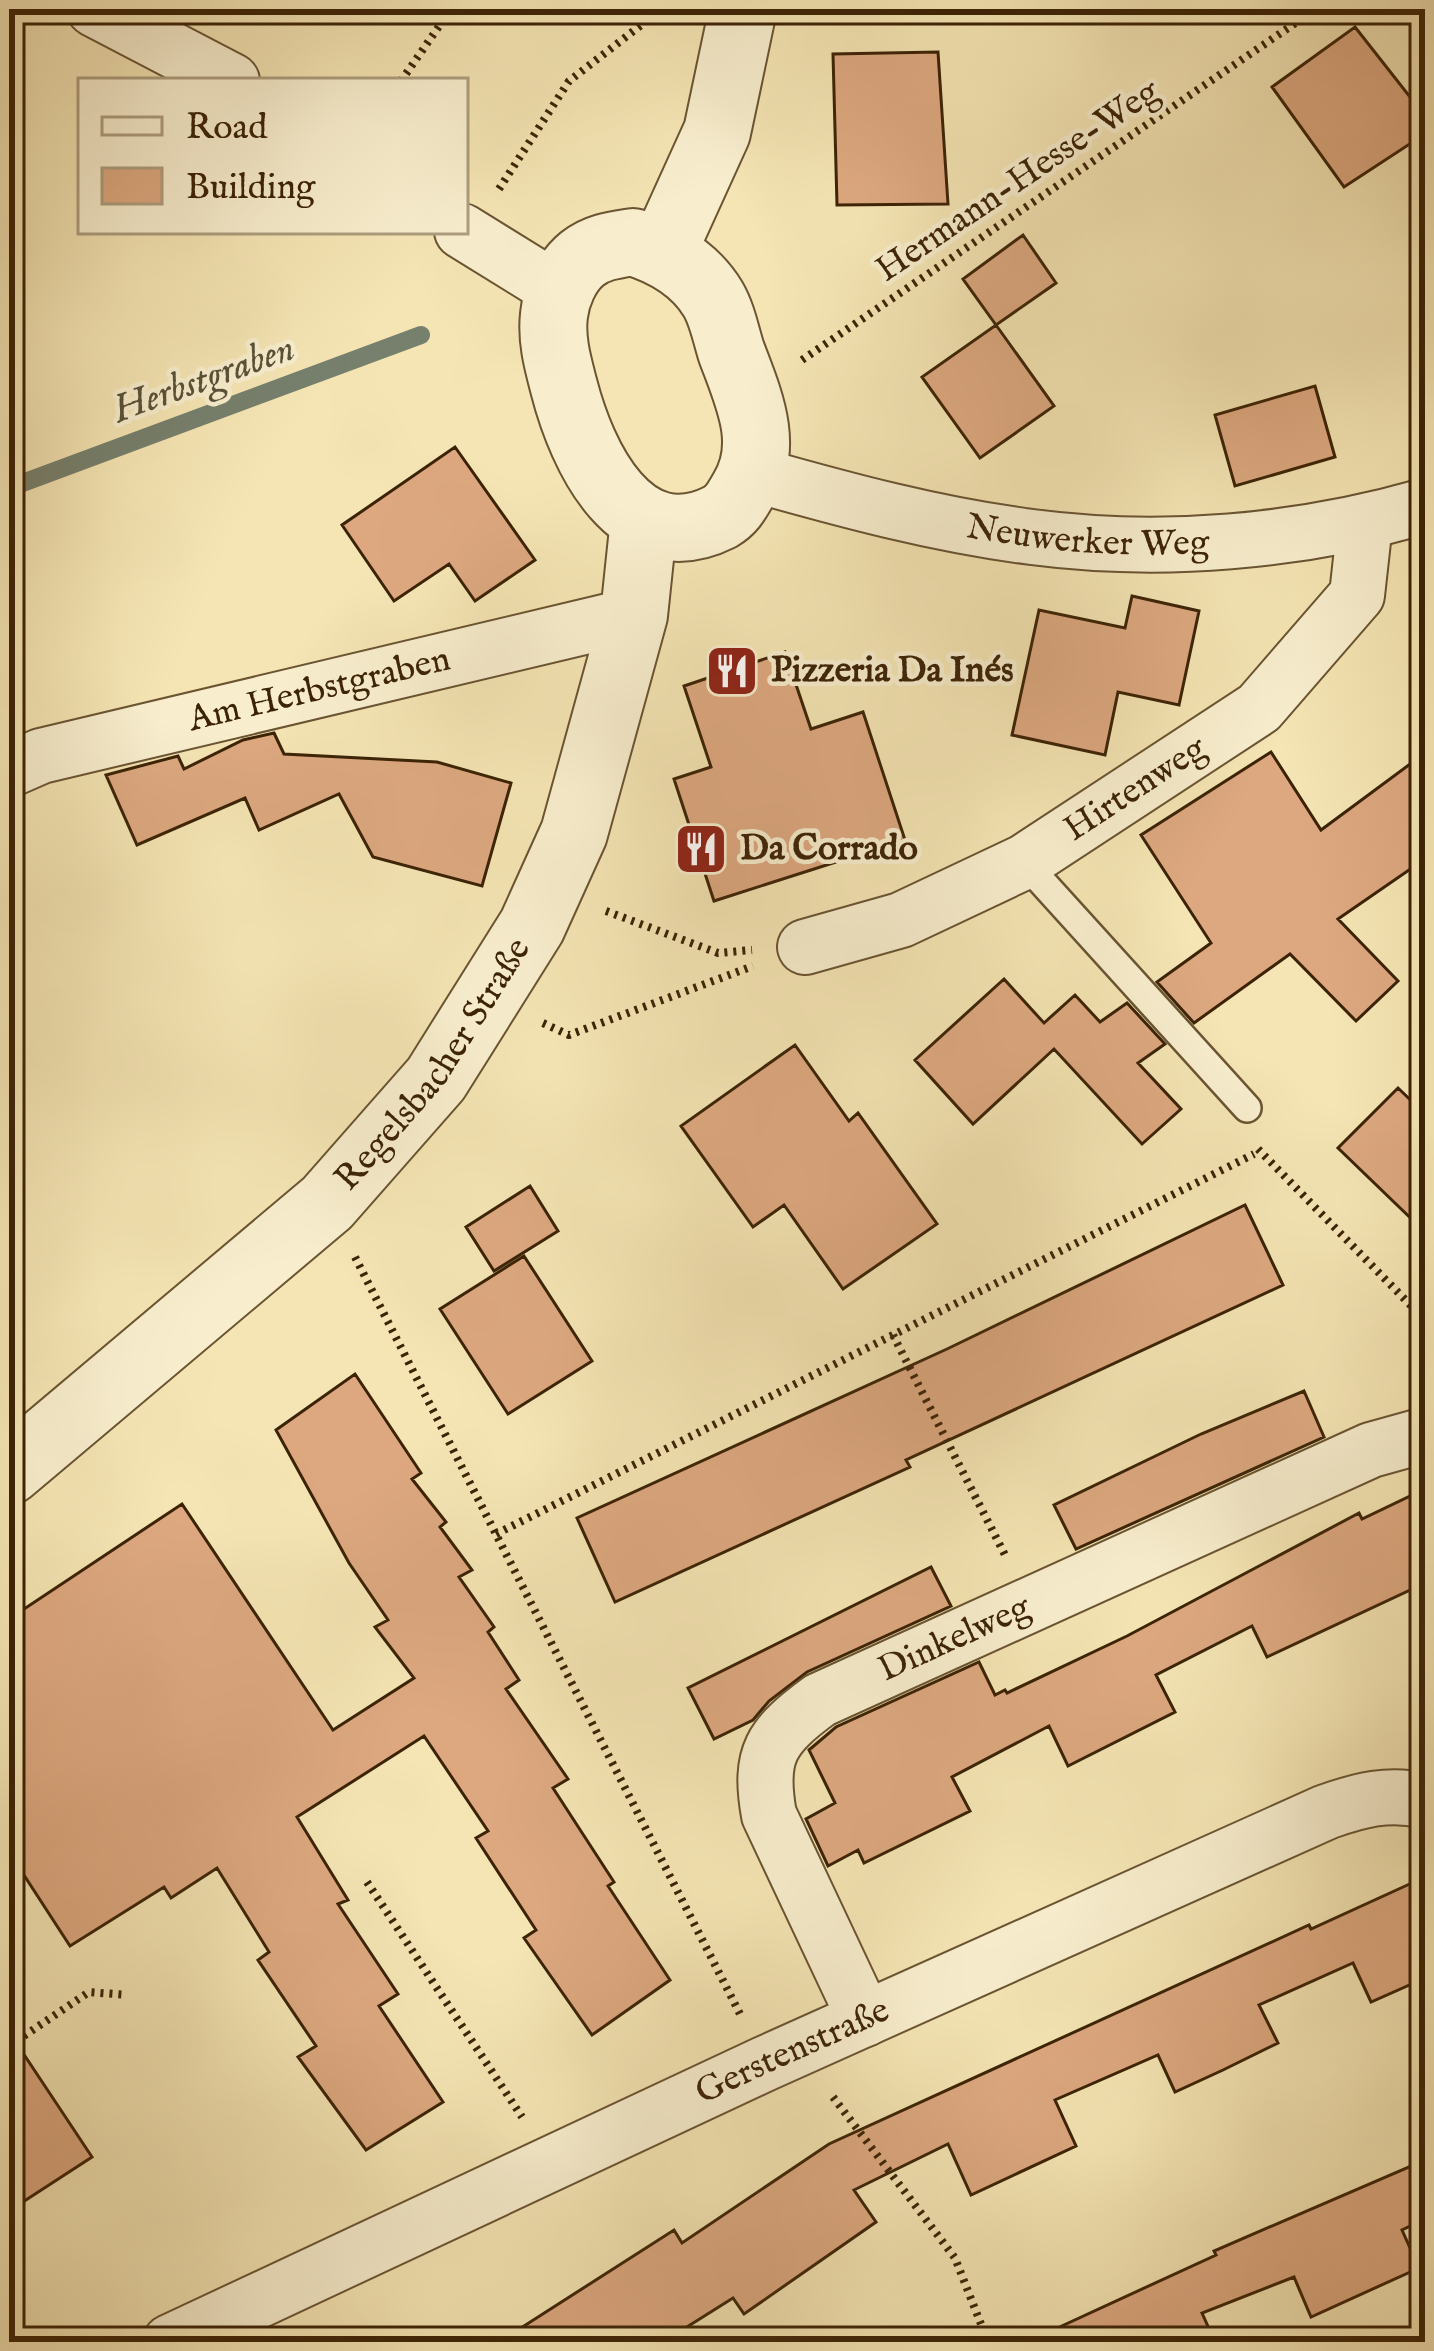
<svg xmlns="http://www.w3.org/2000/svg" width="1434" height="2351" viewBox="0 0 1434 2351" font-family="'IM FELL English',serif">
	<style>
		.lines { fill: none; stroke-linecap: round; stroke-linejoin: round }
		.stream { stroke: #76806d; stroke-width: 18 }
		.building { fill: #dda880; stroke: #3c2306; stroke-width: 3 }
		.service-casing { stroke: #6a5432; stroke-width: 32 }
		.minor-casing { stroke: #6a5432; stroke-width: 58 }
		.tertiary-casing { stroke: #6a5432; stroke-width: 70 }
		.path { stroke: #3c2306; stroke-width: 8; stroke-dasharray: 3 6; stroke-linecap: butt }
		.service { stroke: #f8eece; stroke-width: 27 }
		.minor { stroke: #f8eece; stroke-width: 54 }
		.tertiary { stroke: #f8eece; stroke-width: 66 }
		.labels { text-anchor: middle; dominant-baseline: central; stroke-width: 9; stroke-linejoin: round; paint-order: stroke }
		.street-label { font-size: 36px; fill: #3c2306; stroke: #f8eece }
		.poi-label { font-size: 36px; font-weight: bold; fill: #3c2306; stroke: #f8eece; text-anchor: start }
		.water-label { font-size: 39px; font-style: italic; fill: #59523a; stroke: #f8eece }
	</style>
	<rect width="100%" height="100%" fill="#f5e5b4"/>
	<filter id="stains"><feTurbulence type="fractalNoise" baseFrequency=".00167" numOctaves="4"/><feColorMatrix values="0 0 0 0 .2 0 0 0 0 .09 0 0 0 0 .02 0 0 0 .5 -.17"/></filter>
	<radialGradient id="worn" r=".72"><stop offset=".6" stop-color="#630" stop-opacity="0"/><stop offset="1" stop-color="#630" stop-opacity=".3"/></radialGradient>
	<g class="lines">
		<!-- stream -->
		<path class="stream" d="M 820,12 L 825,9
			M 9,488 L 421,335"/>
	</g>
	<!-- building -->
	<path class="building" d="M 1355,27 L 1425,116 L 1425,134 L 1344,187 L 1272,87 Z
		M 938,52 L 948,204 L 837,205 L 833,54 Z
		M 1023,235 L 1056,283 L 996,325 L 963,279 Z
		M 996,325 L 1054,406 L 980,458 L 922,377 Z
		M 1315,386 L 1335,457 L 1235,486 L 1215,415 Z
		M 455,447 L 535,560 L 475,601 L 449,564 L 394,601 L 342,525 Z
		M 1132,596 L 1199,611 L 1179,705 L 1118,692 L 1105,755 L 1012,735 L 1039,610 L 1125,628 Z
		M 785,652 L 811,729 L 863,712 L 905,840 L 714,901 L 674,779 L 711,767 L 684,686 Z
		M 274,733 L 284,754 L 437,762 L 511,783 L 482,886 L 373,857 L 339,794 L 259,830 L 245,798 L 137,845 L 106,775 L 178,756 L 184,769 L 243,740 Z
		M 1271,752 L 1321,830 L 1425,753 L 1425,859 L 1338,919 L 1398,981 L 1356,1021 L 1290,954 L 1194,1023 L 1157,982 L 1211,943 L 1141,835 Z
		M 1004,979 L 1044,1023 L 1075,995 L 1100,1022 L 1127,1003 L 1165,1044 L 1138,1063 L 1181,1109 L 1142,1144 L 1054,1049 L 973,1124 L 915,1060 Z
		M 795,1045 L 849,1121 L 858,1113 L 937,1224 L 843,1289 L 784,1205 L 753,1227 L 681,1126 Z
		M 1398,1088 L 1425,1114 L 1425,1232 L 1338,1148 Z
		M 530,1186 L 558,1231 L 494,1271 L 466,1227 Z
		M 1245,1205 L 1283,1285 L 906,1460 L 910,1467 L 615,1602 L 577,1518 L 947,1349 Z
		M 524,1256 L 592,1361 L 508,1414 L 440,1309 Z
		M 355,1374 L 421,1473 L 412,1479 L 446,1522 L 440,1527 L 472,1570 L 459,1577 L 494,1627 L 488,1632 L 519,1680 L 506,1689 L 568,1779 L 553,1788 L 614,1882 L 608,1886 L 670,1980 L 592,2035 L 524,1938 L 536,1930 L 476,1838 L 488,1831 L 424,1736 L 297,1817 L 348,1900 L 338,1904 L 398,1994 L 379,2006 L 443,2102 L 366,2150 L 298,2057 L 316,2046 L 258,1960 L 269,1952 L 217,1868 L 171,1898 L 164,1887 L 70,1946 L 9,1852 L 9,1619 L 182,1504 L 333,1730 L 414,1678 L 375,1627 L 388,1620 L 349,1563 L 276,1430 Z
		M 1304,1391 L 1324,1437 L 1076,1549 L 1054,1505 L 1201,1434 Z
		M 1425,1489 L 1425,1583 L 1267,1657 L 1252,1626 L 1156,1675 L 1175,1712 L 1068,1766 L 1049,1726 L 952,1777 L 970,1811 L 864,1863 L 858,1850 L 828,1866 L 806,1819 L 835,1803 L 809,1750 L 836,1727 L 979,1662 L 995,1695 L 1005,1690 L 1007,1693 L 1127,1636 L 1359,1513 L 1362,1519 Z
		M 931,1567 L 951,1606 L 807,1672 L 769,1701 L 753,1720 L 714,1739 L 688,1688 Z
		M 1425,1877 L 1425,1978 L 1371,2002 L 1353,1963 L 1259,2005 L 1278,2043 L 1223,2070 L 1175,2092 L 1158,2055 L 1055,2100 L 1076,2146 L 971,2195 L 948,2144 L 854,2190 L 876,2222 L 744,2314 L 733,2298 L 663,2342 L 499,2342 L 674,2230 L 682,2243 L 829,2144 L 1309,1925 L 1311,1929 Z
		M 9,2032 L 92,2157 L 9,2211 Z
		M 1425,2160 L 1425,2219 L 1402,2230 L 1419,2268 L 1311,2317 L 1294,2277 L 1202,2313 L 1215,2342 L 1027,2342 L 1216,2255 L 1214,2251 Z"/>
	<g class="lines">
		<!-- service casing -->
		<g class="service-casing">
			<path id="service" d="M 1024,862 L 1247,1108"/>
		</g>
		<!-- minor casing -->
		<g class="minor-casing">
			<g id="minor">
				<path d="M 94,9 L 232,81"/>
				<path d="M 462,231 L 559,291"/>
				<path id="s1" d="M 753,474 C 845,500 937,525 1032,537 C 1162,554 1299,542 1425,506"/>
				<path id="s2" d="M 9,770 L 41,756 L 634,615"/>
				<path id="s3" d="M 805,947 L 901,920 L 1024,862 L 1259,708 L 1357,595 L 1365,523"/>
				<path id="s4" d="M 865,2019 L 769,1815 C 758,1754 771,1736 820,1700 L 1371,1450 L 1425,1435"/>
				<path id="s5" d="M 170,2342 L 764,2064 L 1326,1812 C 1360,1800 1389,1792 1425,1801"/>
			</g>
		</g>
		<!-- tertiary casing -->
		<g class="tertiary-casing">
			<g id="tertiary">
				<path d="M 633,242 C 665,252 695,269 713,299 C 722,314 726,335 731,351 C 748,397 771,444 743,490 C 736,502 732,510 720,517 C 631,562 582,457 564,387 C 558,364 551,340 554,315 C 556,296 566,272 582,259 C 597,247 614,245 633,242 Z"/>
				<path d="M 663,251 L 717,132 L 743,9"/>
				<path id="s6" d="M 9,1471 L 327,1203 L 436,1079 L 532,926 L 574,833 L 634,615 L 644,520"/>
			</g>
		</g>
		<!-- path -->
		<path class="path" d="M 401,81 L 451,9
			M 499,189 L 569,81 L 658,12 L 678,11
			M 802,360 L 1316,9
			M 606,911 L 718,953 L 752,950
			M 543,1023 L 569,1035 L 753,966
			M 1258,1149 L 1425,1320
			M 355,1257 L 740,2014
			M 893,1335 L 1005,1555
			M 496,1534 L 1254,1154
			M 367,1882 L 522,2117
			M 9,2046 L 89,1992 L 127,1995
			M 833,2097 L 955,2258 L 988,2342"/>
		<!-- service -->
		<use href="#service" class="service"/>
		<!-- minor -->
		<use href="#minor" class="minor"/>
		<!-- tertiary -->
		<use href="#tertiary" class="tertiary"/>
	</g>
	<!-- icons -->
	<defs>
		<g id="restaurant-square" transform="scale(2.7)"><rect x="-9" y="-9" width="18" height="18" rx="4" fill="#8f2418" stroke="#f8eece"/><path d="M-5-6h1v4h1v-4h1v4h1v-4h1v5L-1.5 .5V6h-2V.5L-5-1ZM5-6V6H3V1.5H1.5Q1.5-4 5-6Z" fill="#fff"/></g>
	</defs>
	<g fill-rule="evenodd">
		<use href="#restaurant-square" x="732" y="671"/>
		<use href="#restaurant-square" x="701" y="849"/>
	</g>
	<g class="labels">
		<!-- street labels -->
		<g class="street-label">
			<text transform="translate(1018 181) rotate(-34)">Hermann-Hesse-Weg</text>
			<text stroke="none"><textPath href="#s1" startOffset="342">Neuwerker Weg</textPath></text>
			<text stroke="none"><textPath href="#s2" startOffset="321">Am Herbstgraben</textPath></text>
			<text stroke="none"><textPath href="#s3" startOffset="369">Hirtenweg</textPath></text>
			<text stroke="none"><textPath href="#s6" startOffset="591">Regelsbacher Straße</textPath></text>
			<text stroke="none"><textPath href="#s4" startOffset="510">Dinkelweg</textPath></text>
			<text stroke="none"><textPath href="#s5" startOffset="687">Gerstenstraße</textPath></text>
		</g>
		<!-- poi labels -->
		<g class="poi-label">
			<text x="771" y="671">Pizzeria Da Inés</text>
			<text x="740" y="849">Da Corrado</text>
		</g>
		<!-- water labels -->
		<g class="water-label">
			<text transform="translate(204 380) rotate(-20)">Herbstgraben</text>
		</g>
	</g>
	<!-- margin -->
	<rect width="1434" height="2351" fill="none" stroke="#f5e5b4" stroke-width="48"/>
	<rect x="12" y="12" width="1410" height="2327" fill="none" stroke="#3c2306" stroke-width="6"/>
	<rect x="24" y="24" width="1386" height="2303" fill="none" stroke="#3c2306" stroke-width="3"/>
	<!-- legend -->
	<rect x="78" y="78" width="390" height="156" fill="#f8eece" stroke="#ad9d7e" stroke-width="3"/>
	<rect x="102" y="117" width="60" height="18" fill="#f8eece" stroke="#ad9d7e" stroke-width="3"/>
	<text x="186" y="138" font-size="36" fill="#3c2306">Road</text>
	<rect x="102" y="168" width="60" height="36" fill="#dda880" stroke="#ad9d7e" stroke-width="3"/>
	<text x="186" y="198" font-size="36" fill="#3c2306">Building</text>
	<rect width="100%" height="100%" filter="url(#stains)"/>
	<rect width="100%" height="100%" fill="url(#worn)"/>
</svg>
